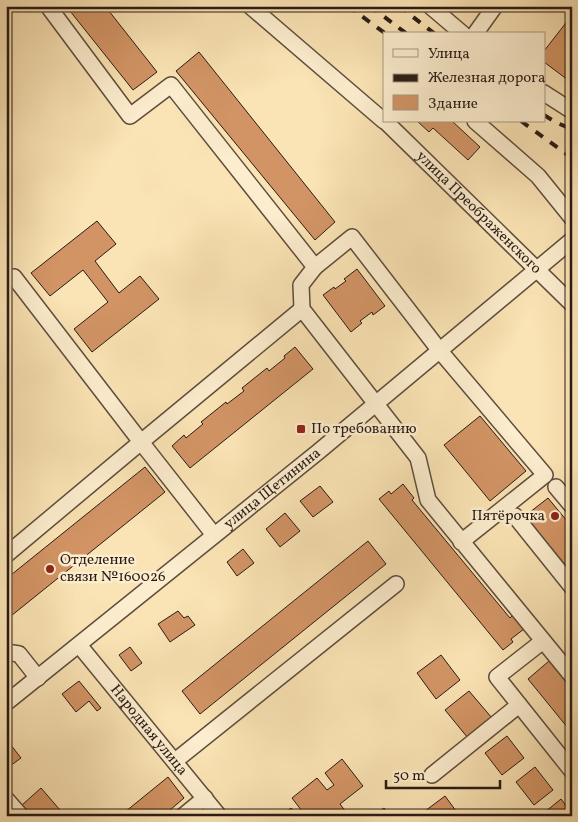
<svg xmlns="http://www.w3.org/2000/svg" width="578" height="822" viewBox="0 0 578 822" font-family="Vollkorn,serif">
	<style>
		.building { fill: #d29465; stroke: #2a1b16 }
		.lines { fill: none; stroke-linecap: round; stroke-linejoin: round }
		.minor-casing { stroke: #5e4d3e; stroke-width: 18 }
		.minor { stroke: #fcedce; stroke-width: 15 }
		.rail { stroke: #2a1b16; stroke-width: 4; stroke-dasharray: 9 9; stroke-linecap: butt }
		.poi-dot { fill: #8f2418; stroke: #fcedce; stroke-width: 2 }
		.labels { text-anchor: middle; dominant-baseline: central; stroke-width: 5; stroke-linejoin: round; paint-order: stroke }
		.street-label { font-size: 15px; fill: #2a1b16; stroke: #fcedce }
		.poi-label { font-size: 15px; fill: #2a1b16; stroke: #fcedce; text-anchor: start }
	</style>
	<rect width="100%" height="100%" fill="#fae3b4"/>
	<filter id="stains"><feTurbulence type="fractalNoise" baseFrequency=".004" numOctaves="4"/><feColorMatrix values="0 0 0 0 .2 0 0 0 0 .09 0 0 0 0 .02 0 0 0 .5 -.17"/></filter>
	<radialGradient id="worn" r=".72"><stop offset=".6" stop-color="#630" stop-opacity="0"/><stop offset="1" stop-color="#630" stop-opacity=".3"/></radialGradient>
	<!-- building -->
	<path class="building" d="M 66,6 L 105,6 L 157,72 L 133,90 Z
		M 572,15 L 572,83 L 544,62 L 544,51 Z
		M 199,52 L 335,222 L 315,240 L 176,71 Z
		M 417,121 L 452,121 L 480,147 L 468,160 L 433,128 L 429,132 Z
		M 97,221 L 116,244 L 95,261 L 119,293 L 140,276 L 159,299 L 92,352 L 74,329 L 108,302 L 83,270 L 50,296 L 31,273 Z
		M 357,269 L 385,306 L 373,315 L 372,312 L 360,321 L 362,323 L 351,332 L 323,295 L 334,287 L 335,289 L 346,281 L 344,279 Z
		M 295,347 L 313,369 L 190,468 L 172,446 L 184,435 L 186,438 L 203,424 L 201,422 L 226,402 L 227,404 L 244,391 L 242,388 L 267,368 L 269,371 L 285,358 L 284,356 Z
		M 480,416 L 526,471 L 490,501 L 444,445 Z
		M 145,467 L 165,492 L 6,620 L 6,579 Z
		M 403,484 L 414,498 L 412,500 L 510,618 L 513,615 L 524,629 L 511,639 L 513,642 L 503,650 L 379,499 L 389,491 L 391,494 Z
		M 320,486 L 333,502 L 313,517 L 300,501 Z
		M 548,498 L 572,527 L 572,573 L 525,516 Z
		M 285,513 L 300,531 L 280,547 L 266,529 Z
		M 368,541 L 386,564 L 200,714 L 182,691 Z
		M 243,549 L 254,563 L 237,576 L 227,562 Z
		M 178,611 L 184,618 L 188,616 L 195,625 L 170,642 L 158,624 Z
		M 130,647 L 142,663 L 131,671 L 119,655 Z
		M 441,655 L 460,680 L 436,699 L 417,673 Z
		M 549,661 L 572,689 L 572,733 L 528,679 Z
		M 79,681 L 101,708 L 97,711 L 89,701 L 76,712 L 62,694 Z
		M 469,691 L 492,718 L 468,738 L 445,710 Z
		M 507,736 L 524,758 L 502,775 L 485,753 Z
		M 7,740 L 21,758 L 6,769 L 6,741 Z
		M 342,759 L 363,786 L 340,804 L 349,816 L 303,816 L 305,815 L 292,798 L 317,778 L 327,790 L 334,785 L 325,773 Z
		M 535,767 L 553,790 L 534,805 L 516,782 Z
		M 168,777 L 184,798 L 163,816 L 120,816 Z
		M 41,788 L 60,810 L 54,816 L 31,816 L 22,805 Z
		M 445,796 L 459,815 L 428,816 L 425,811 Z
		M 561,799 L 572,813 L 572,816 L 540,816 Z
		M 291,808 L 297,816 L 281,816 Z
		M 384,808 L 390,816 L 374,816 Z"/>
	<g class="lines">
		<!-- minor casing -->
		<g class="minor-casing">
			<g id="minor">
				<path d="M 48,6 L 130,116 L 171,85 L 315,267 L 301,285 L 302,309 L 418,458 L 428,500 L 572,676"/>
				<path d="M 250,6 L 384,121"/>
				<path d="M 430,6 L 463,34"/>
				<path d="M 475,34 L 495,6"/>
				<path d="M 544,93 L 572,111"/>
				<path id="s1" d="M 385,121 L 572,304"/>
				<path d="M 475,121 L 538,176 L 572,218"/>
				<path d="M 315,267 L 352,237 L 440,351 L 545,475 L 461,542"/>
				<path d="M 556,487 L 572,506"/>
				<path d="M 515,516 L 572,587"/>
				<path d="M 214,535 L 141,442 L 302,309"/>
				<path d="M 6,555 L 141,442 L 14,277"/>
				<path d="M 543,641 L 497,677 L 572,771"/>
				<path id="s2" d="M 79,645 L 219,816"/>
				<path d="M 6,652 L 19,654 L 38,678"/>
				<path id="s3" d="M 6,703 L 318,452 L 572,240"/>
				<path d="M 175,761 L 396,584"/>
				<path d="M 432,775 L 519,705"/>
				<path d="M 6,799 L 21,816"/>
				<path d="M 183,816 L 205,798"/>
			</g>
		</g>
		<!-- minor -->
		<use href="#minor" class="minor"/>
		<!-- rail -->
		<path class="rail" d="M 348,6 L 386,34
			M 370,6 L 407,34
			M 399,6 L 435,34
			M 544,115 L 557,123 L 572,129
			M 521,121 L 572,158"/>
	</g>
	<!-- markers -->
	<g class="poi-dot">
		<rect x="296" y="424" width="10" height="10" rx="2.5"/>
		<circle cx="555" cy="516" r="5"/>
		<circle cx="50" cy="569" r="5"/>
	</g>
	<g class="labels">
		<!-- street labels -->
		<g class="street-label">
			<text stroke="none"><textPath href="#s1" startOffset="131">улица Преображенского</textPath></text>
			<text stroke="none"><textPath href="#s3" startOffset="342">улица Щетинина</textPath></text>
			<text stroke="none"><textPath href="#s2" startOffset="110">Народная улица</textPath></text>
		</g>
		<!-- poi labels -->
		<g class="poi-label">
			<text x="311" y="429">По требованию</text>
			<text x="545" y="516" text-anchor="end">Пятёрочка</text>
			<text x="60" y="560">Отделение<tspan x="60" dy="17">связи №160026</tspan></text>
		</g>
	</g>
	<!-- margin -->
	<rect width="578" height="822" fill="none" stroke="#fae3b4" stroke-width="25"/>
	<rect x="8" y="8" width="563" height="807" fill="none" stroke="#2a1b16" stroke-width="2.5"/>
	<rect x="12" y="12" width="553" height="797" fill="none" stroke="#2a1b16"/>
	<!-- legend -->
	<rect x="383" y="32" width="162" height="90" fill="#fcedce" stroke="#a89984"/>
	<rect x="393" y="49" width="25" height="8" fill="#fcedce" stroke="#a89984"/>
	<text x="428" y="58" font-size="15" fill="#2a1b16">Улица</text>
	<rect x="393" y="74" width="25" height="8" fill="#2a1b16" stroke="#a89984"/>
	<text x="428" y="82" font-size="15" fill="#2a1b16">Железная дорога</text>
	<rect x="393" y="95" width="25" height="15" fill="#d29465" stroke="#a89984"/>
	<text x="428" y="108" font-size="15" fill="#2a1b16">Здание</text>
	<!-- scale -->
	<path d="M386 780v8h114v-8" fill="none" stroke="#2a1b16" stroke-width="2.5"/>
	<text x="393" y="780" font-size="15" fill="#2a1b16" stroke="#fcedce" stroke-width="4" paint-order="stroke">50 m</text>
	<rect width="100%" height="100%" filter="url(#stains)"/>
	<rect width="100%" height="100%" fill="url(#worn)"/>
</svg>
